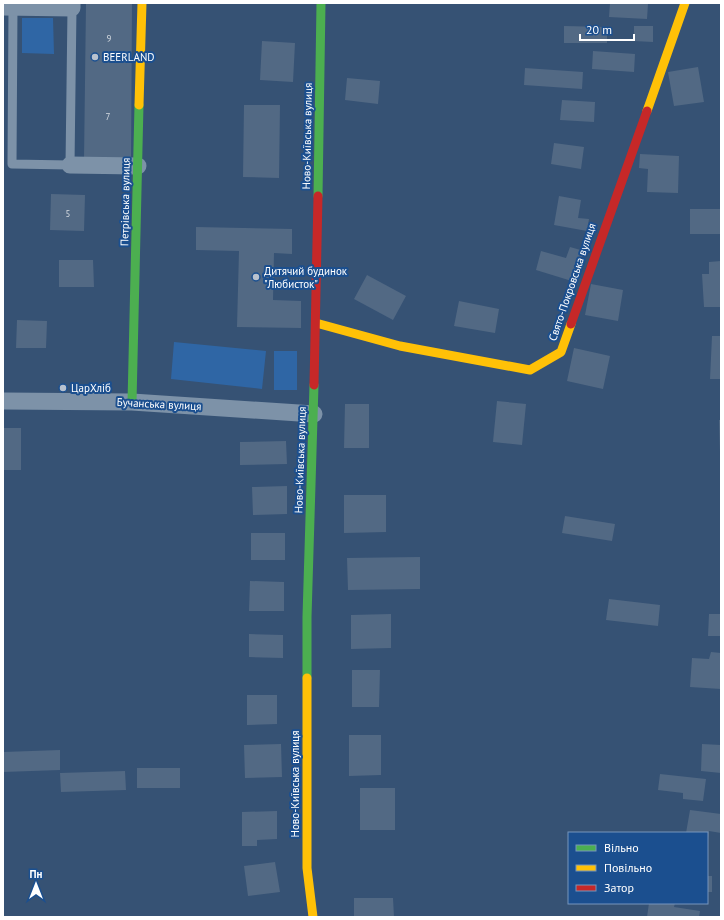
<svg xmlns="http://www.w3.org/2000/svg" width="724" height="920" viewBox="0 0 724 920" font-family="'PT Sans',sans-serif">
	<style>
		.green { fill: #2f66a5 }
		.building { fill: #526984 }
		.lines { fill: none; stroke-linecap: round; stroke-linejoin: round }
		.lane { stroke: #7d92a8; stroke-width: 9 }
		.street { stroke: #7d92a8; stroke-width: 17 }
		.fast { stroke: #4caf50; stroke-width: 9 }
		.slow { stroke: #ffc107; stroke-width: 9 }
		.jam { stroke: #c62828; stroke-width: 9 }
		.poi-dot { fill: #b9c2ce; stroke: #1b4f8f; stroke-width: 1.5 }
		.labels { text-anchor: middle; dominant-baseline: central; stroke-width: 4; stroke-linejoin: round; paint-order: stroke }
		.number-label { font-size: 9px; fill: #d4dae0 }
		.poi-label { font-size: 11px; fill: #fff; stroke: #1b4f8f; text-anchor: start }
		.street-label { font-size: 11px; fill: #fff; stroke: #1b4f8f }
	</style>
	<rect width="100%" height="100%" fill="#365274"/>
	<!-- green -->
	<path class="green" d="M 22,18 L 53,18 L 54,54 L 22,53 Z
		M 174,342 L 266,351 L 262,389 L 171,379 Z
		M 274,351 L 297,351 L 297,390 L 274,390 Z"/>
	<!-- building -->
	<path class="building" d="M 86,3 L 132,3 L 131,161 L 84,160 Z
		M 610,3 L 648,4 L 647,19 L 609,17 Z
		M 564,26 L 607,27 L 607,43 L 564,43 Z
		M 634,26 L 653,26 L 653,42 L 634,41 Z
		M 262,41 L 295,43 L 293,82 L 260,80 Z
		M 593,51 L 635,54 L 634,72 L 592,69 Z
		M 698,67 L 704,102 L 674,106 L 668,72 Z
		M 525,68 L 583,72 L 582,89 L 524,85 Z
		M 347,78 L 380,81 L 378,104 L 345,100 Z
		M 562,100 L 595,102 L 594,122 L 560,120 Z
		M 244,105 L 280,105 L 279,178 L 243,177 Z
		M 554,143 L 584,147 L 581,169 L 551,164 Z
		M 640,154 L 679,156 L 678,193 L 647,192 L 648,169 L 639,168 Z
		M 51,194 L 85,195 L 84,231 L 50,230 Z
		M 559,196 L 581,200 L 578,218 L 589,219 L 587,231 L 554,225 Z
		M 690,209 L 721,209 L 721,234 L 690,234 Z
		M 196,227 L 292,229 L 292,254 L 274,253 L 273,300 L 301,301 L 301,328 L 237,327 L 239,251 L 196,250 Z
		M 570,247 L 584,251 L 575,282 L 536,270 L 541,251 L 566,258 Z
		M 59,260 L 93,260 L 94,287 L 59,287 Z
		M 721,261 L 721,307 L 704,307 L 702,274 L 709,274 L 709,262 Z
		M 367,275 L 406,296 L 393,320 L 354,299 Z
		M 591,284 L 623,290 L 618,321 L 585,315 Z
		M 459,301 L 499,309 L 495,333 L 454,326 Z
		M 17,320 L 47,321 L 46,348 L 16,348 Z
		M 712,336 L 721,336 L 721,379 L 710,379 Z
		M 574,348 L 610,356 L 603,389 L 567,381 Z
		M 497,401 L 526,404 L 522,445 L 493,442 Z
		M 345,404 L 369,404 L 369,448 L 344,448 Z
		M 719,420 L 721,420 L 721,452 L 720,452 Z
		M 3,428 L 21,428 L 21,470 L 3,470 Z
		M 286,441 L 287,464 L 240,465 L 240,442 Z
		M 287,486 L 287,514 L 253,515 L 252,487 Z
		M 344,495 L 386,495 L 386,532 L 344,533 Z
		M 565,516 L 615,524 L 612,541 L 562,533 Z
		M 251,533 L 285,533 L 285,560 L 251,560 Z
		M 420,557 L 420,589 L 348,590 L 347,558 Z
		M 250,581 L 284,582 L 284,611 L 249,611 Z
		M 609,599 L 660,605 L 658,626 L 606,620 Z
		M 391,614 L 391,648 L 351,649 L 351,615 Z
		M 709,614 L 721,614 L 721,636 L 708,636 Z
		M 249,634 L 283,635 L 283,658 L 249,657 Z
		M 711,652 L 721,653 L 721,689 L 690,687 L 692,658 L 709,659 Z
		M 352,670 L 380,670 L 379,707 L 352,707 Z
		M 247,695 L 277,695 L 277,724 L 247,725 Z
		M 349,735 L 381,735 L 381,775 L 349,776 Z
		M 281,744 L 282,777 L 245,778 L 244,745 Z
		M 702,744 L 721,745 L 721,773 L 701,771 Z
		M 60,750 L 60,770 L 3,772 L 3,752 Z
		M 137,768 L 180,768 L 180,788 L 137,788 Z
		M 125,771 L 126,790 L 61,792 L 60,773 Z
		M 660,774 L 706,779 L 703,801 L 683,799 L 683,793 L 658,790 Z
		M 360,788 L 395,788 L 395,830 L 360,830 Z
		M 690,810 L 721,814 L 721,833 L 709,831 L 708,841 L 707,833 L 686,833 Z
		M 277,811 L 277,839 L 257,840 L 257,846 L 242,846 L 242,812 Z
		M 275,862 L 280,892 L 248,896 L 244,866 Z
		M 707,876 L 712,876 L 712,892 L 707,892 Z
		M 354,898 L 393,898 L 394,917 L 354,917 Z
		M 649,903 L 675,903 L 674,907 L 700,911 L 699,917 L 647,917 Z"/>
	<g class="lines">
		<!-- lane -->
		<path class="lane" d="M 13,7 L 12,164 L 70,165 L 72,8"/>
		<!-- street -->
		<path class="street" d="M 3,7 L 72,8 L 72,3
			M 70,165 L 138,166
			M 3,401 L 132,402 L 314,414"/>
		<!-- fast -->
		<path class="fast" d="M 318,196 L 321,3
			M 132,402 L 139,105
			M 307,678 L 307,617 L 314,385"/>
		<!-- slow -->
		<path class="slow" d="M 139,105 L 142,3
			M 647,111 L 685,3
			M 316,323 L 400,346 L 530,370 L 561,352 L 571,324
			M 307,678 L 307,868 L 313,917"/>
		<!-- jam -->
		<path class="jam" d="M 571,324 L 647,111
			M 314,385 L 318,196"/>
	</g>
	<!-- markers -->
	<g class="poi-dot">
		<circle cx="95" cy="57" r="4"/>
		<circle cx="256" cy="277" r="4"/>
		<circle cx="63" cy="388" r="4"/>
	</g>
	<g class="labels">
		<!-- number labels -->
		<g class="number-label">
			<text x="109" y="38">9</text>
			<text x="108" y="116">7</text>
			<text x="68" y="213">5</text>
		</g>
		<!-- poi labels -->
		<g class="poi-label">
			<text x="103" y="57">BEERLAND</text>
			<text x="264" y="271">Дитячий будинок<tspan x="264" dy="13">"Любисток"</tspan></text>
			<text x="71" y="388">ЦарХліб</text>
		</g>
		<!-- street labels -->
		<g class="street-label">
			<text transform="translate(307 136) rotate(-89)">Ново-Київська вулиця</text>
			<text transform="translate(125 202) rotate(-89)">Петрівська вулиця</text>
			<text transform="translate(572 282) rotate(-71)">Свято-Покровська вулиця</text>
			<text transform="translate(159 404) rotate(3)">Бучанська вулиця</text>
			<text transform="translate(300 460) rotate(-88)">Ново-Київська вулиця</text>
			<text transform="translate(295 784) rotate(-90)">Ново-Київська вулиця</text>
		</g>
	</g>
	<!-- border -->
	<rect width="724" height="920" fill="none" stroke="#ffffff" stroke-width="8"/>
	<!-- legend -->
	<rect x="568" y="832" width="140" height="72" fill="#1b4f8f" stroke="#7695bc"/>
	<rect x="576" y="845" width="20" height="6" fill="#4caf50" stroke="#7695bc"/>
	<text x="604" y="852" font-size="12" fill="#ffffff">Вільно</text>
	<rect x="576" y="865" width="20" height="6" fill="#ffc107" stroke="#7695bc"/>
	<text x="604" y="872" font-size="12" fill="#ffffff">Повільно</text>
	<rect x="576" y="885" width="20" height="6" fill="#c62828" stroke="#7695bc"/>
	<text x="604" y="892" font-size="12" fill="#ffffff">Затор</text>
	<!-- north arrow -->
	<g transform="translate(36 884)" stroke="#1b4f8f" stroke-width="3" paint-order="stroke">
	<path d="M0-3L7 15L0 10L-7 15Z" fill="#ffffff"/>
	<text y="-6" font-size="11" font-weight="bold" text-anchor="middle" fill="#ffffff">Пн</text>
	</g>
	<!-- scale -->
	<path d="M580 34v6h54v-6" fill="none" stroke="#ffffff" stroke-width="2"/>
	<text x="586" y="34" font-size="12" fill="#ffffff" stroke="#1b4f8f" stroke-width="3" paint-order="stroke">20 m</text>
</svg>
